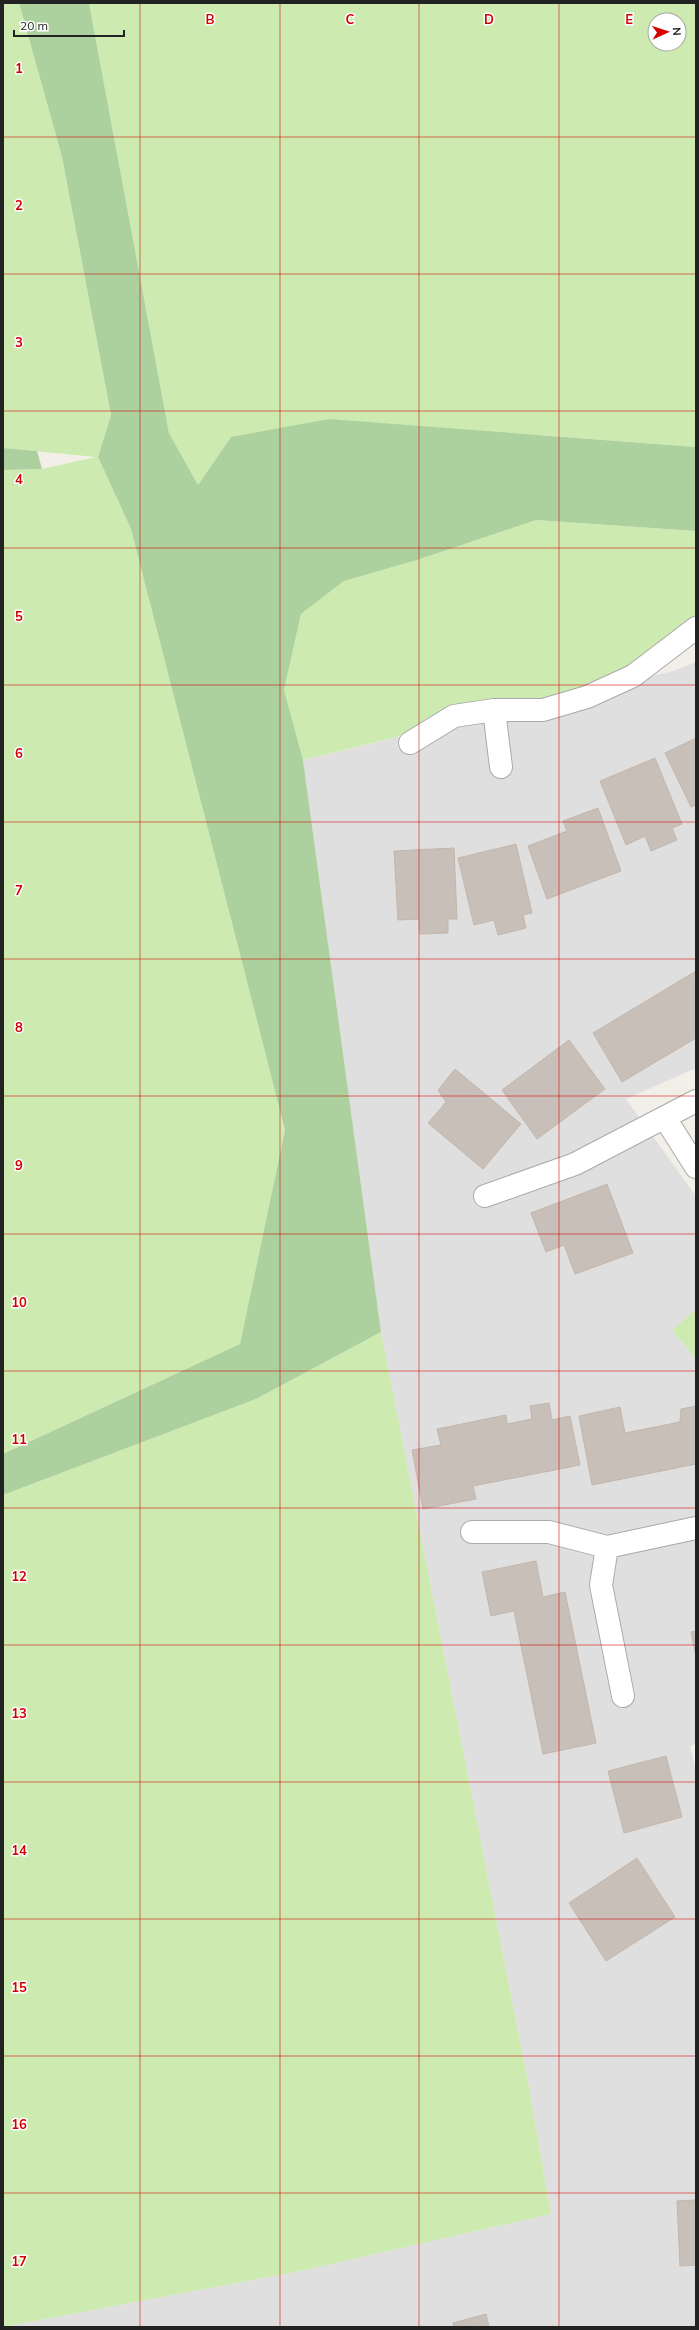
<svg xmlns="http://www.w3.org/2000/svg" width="699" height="2330" viewBox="0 0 699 2330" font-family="Mulish,sans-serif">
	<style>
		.residential { fill: #e0dfdf }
		.grass { fill: #cdebb0; fill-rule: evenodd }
		.forest { fill: #add19e }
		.building { fill: #c7bfb8; stroke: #c4b6ab }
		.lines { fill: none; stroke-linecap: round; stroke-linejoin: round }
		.minor-casing { stroke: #a9a9a9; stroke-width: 24 }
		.minor { stroke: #fff; stroke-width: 22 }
		.grid { fill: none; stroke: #d40000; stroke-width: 1; stroke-opacity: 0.55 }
		.grid-label { font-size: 13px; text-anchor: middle; font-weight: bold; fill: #d40000; stroke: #fff; stroke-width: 3; stroke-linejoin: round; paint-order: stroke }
	</style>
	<rect width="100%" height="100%" fill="#f2efe9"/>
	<!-- residential -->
	<path class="residential" d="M 696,662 L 696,1068 L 626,1099 L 696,1196 L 696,1309 L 672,1330 L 696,1359 L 696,1744 L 690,1746 L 696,1771 L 696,2327 L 3,2327 L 305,2270 L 551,2214 L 527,2077 L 381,1332 L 303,760 L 673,671 Z"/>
	<!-- grass -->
	<path class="grass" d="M 3,3 L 19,3 L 62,157 L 111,415 L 98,457 L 131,529 L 285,1130 L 240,1344 L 3,1454 L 3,470 L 42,469 L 96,457 L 3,448 Z
		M 89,3 L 696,3 L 696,447 L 540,435 L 231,437 L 198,485 L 169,433 ZM 655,20 L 679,20 L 679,44 L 655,44 Z
		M 536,520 L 696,531 L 696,628 L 632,676 L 547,701 L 457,707 L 397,737 L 303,760 L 284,690 L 301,614 L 344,581 L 417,560 Z
		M 696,1309 L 696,1359 L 672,1330 Z
		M 381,1332 L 527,2077 L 551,2214 L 305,2270 L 3,2327 L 3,1495 L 256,1399 Z"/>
	<!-- forest -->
	<path class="forest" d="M 19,3 L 89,3 L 169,433 L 198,485 L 231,437 L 329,419 L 696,447 L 696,531 L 536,520 L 417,560 L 344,581 L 301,614 L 284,690 L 303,760 L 381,1332 L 256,1399 L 3,1495 L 3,1454 L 240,1344 L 285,1130 L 131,529 L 98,457 L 111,415 L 62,157 Z
		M 3,448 L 37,451 L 42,469 L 3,470 Z"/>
	<!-- building -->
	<path class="building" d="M 696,738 L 696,805 L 691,807 L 665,753 Z
		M 655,758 L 682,824 L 672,828 L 677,840 L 651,851 L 645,836 L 626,845 L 600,781 Z
		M 598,808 L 621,871 L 547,899 L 528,846 L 567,831 L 563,821 Z
		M 516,844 L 532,913 L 523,915 L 526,928 L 498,935 L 494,920 L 474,925 L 458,858 Z
		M 454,848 L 457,919 L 448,919 L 448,933 L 420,934 L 419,919 L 398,920 L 394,851 Z
		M 696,971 L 696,1038 L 622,1082 L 593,1033 Z
		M 569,1040 L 605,1089 L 537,1139 L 502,1090 Z
		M 455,1069 L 521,1124 L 483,1169 L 428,1123 L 446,1102 L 438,1090 Z
		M 607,1184 L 633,1253 L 575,1274 L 564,1245 L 546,1252 L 531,1213 Z
		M 549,1403 L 552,1420 L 570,1416 L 580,1465 L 473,1486 L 476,1499 L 423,1509 L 412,1450 L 441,1445 L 437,1429 L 506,1415 L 507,1424 L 532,1419 L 530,1406 Z
		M 696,1406 L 696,1464 L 592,1485 L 579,1416 L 620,1407 L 625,1433 L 680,1422 L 681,1409 Z
		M 536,1561 L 543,1597 L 565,1592 L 596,1743 L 543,1754 L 514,1611 L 491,1616 L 482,1572 Z
		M 696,1631 L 696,1657 L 691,1632 Z
		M 666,1756 L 682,1817 L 624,1833 L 608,1771 Z
		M 637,1858 L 675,1917 L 606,1961 L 569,1903 Z
		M 696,2200 L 696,2265 L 680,2266 L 677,2201 Z
		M 486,2314 L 489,2327 L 454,2327 L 453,2323 Z"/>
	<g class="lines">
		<!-- minor casing -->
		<g class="minor-casing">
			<path id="minor" d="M 494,710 L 501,767
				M 410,743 L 454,716 L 494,710 L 543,710 L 587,697 L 633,676 L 696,628
				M 665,1118 L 696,1167
				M 485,1196 L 575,1164 L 696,1101
				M 472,1532 L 549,1532 L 607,1547 L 696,1528
				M 607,1547 L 601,1585 L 623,1696"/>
		</g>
		<!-- minor -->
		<use href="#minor" class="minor"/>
	</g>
	<!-- grid -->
	<path class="grid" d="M 140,3 L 140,2327M 280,3 L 280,2327M 419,3 L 419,2327M 559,3 L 559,2327M 3,137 L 696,137M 3,274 L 696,274M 3,411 L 696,411M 3,548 L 696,548M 3,685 L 696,685M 3,822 L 696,822M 3,959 L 696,959M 3,1096 L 696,1096M 3,1234 L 696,1234M 3,1371 L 696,1371M 3,1508 L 696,1508M 3,1645 L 696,1645M 3,1782 L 696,1782M 3,1919 L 696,1919M 3,2056 L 696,2056M 3,2193 L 696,2193"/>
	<g class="grid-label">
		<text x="210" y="24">B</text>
		<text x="350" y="24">C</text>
		<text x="489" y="24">D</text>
		<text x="629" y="24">E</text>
		<text x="19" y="73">1</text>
		<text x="19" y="210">2</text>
		<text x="19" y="347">3</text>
		<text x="19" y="484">4</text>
		<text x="19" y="621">5</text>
		<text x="19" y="758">6</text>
		<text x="19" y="895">7</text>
		<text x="19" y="1032">8</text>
		<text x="19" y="1170">9</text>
		<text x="19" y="1307">10</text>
		<text x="19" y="1444">11</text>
		<text x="19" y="1581">12</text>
		<text x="19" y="1718">13</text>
		<text x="19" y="1855">14</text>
		<text x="19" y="1992">15</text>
		<text x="19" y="2129">16</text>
		<text x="19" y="2266">17</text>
	</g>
	<!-- border -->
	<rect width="699" height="2330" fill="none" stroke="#222222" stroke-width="8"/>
	<!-- north arrow -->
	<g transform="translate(667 32) rotate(87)"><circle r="19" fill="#ffffff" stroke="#a7a7a7"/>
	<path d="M0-3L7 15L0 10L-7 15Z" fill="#d40000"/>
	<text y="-6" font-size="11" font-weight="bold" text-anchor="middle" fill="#222222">N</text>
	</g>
	<!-- scale -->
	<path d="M14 30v6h110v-6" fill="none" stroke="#222222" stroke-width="2"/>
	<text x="20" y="30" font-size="12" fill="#222222" stroke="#ffffff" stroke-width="3" paint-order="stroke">20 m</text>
</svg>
